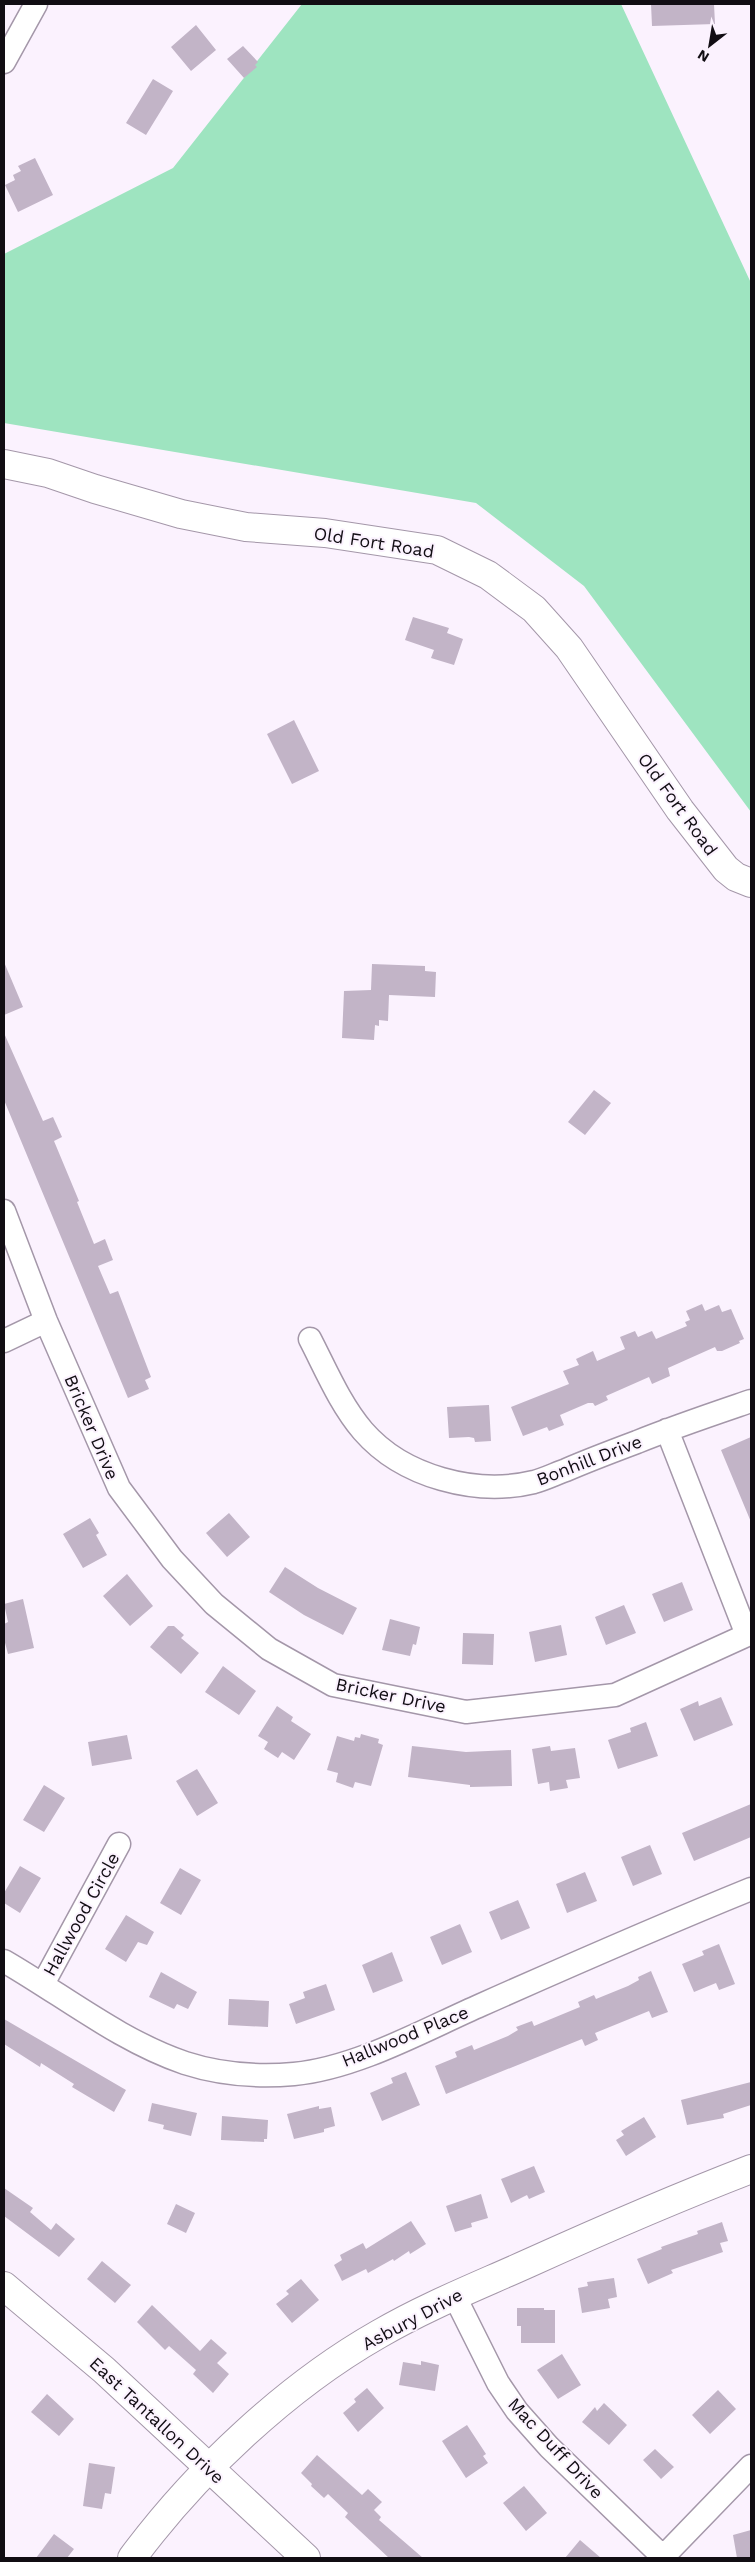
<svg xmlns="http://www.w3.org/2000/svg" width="755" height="2562" viewBox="0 0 755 2562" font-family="'Work Sans',sans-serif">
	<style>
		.green { fill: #9ee4c0 }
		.building { fill: #c2b4c7 }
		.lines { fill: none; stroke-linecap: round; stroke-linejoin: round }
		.minor-casing { stroke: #a497a9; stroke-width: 25 }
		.tertiary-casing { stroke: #a497a9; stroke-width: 30 }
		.secondary-casing { stroke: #a497a9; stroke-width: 30 }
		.minor { stroke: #fff; stroke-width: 22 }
		.tertiary { stroke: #fff; stroke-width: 28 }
		.secondary { stroke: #fff; stroke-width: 28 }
		.labels { text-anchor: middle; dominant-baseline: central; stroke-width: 4; stroke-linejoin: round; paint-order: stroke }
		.street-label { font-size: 18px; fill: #110d13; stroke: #fbf2fe }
	</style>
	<rect width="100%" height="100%" fill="#fbf2fe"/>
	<!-- green -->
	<path class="green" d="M 302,4 L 621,4 L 751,283 L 751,812 L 584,586 L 476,503 L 4,423 L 4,254 L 173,168 Z"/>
	<!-- building -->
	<path class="building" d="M 651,4 L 714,4 L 715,24 L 652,26 Z
		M 196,25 L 216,50 L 191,71 L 171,47 Z
		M 243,46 L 258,62 L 255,65 L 257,67 L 244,78 L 227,59 Z
		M 153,79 L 173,91 L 146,135 L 126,123 Z
		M 35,158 L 53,195 L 18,212 L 5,185 L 15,180 L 13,175 L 21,171 L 18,166 Z
		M 413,617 L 449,628 L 447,633 L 463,639 L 454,665 L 431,658 L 434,650 L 405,640 Z
		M 294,720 L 319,771 L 292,784 L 267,734 Z
		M 4,962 L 23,1007 L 4,1015 Z
		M 372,964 L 425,966 L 425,971 L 436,972 L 435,997 L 389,995 L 388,1021 L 379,1020 L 379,1026 L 375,1025 L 374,1040 L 342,1038 L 344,991 L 371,990 Z
		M 4,1033 L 43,1121 L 53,1117 L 62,1137 L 54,1141 L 79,1201 L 77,1202 L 94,1244 L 105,1239 L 113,1260 L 98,1266 L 110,1294 L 118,1291 L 151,1377 L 145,1380 L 149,1389 L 128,1398 L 4,1100 Z
		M 594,1090 L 611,1103 L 585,1135 L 568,1122 Z
		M 702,1304 L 705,1311 L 719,1305 L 722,1312 L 731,1309 L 744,1339 L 739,1341 L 740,1343 L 722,1351 L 717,1351 L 715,1347 L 668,1368 L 670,1376 L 652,1384 L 649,1377 L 606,1396 L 608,1400 L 595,1406 L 593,1403 L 588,1403 L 560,1415 L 564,1425 L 549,1431 L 547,1427 L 523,1436 L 511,1407 L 569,1384 L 563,1371 L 579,1365 L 576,1359 L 593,1351 L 597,1361 L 625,1349 L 620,1337 L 635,1331 L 638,1337 L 652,1331 L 656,1339 L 687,1326 L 685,1322 L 690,1320 L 686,1311 Z
		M 489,1405 L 491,1441 L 475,1442 L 474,1438 L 469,1437 L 449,1438 L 447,1407 Z
		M 751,1437 L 751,1522 L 721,1450 Z
		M 229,1513 L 250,1537 L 227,1557 L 206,1533 Z
		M 90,1518 L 99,1533 L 96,1535 L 107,1555 L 83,1568 L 63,1534 Z
		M 285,1567 L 318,1588 L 357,1608 L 343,1635 L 304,1615 L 269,1592 Z
		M 127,1574 L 153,1606 L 130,1626 L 103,1596 Z
		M 682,1582 L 693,1610 L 664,1622 L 652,1594 Z
		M 23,1599 L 34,1648 L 8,1654 L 4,1639 L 4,1624 L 8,1622 L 4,1604 Z
		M 624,1605 L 636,1633 L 606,1645 L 595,1617 Z
		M 390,1619 L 420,1627 L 416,1645 L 413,1644 L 410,1656 L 382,1650 Z
		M 561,1625 L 567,1655 L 535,1662 L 529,1632 Z
		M 168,1626 L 174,1626 L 184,1635 L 181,1638 L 199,1653 L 181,1674 L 150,1647 Z
		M 463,1633 L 494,1634 L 493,1665 L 462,1664 Z
		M 223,1666 L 256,1691 L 239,1715 L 205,1692 Z
		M 721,1697 L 733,1725 L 694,1741 L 680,1709 L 698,1701 L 699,1706 Z
		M 277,1706 L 293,1717 L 291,1721 L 311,1734 L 294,1760 L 282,1752 L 278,1758 L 264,1749 L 268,1742 L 258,1736 Z
		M 646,1722 L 658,1756 L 618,1769 L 608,1740 L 631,1732 L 630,1728 Z
		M 361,1734 L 379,1739 L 378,1743 L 383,1745 L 371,1786 L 355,1782 L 353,1788 L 336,1782 L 338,1773 L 327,1770 L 337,1736 L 354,1741 L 355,1737 L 360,1738 Z
		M 127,1735 L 132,1759 L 92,1766 L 88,1742 Z
		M 412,1746 L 466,1752 L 511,1750 L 512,1786 L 470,1787 L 470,1785 L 408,1777 Z
		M 550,1746 L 551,1751 L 575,1748 L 580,1778 L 566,1780 L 568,1788 L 550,1791 L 549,1782 L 538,1784 L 532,1749 Z
		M 197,1769 L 218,1803 L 197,1816 L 176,1781 Z
		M 44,1785 L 65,1798 L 44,1832 L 23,1820 Z
		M 751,1804 L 751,1837 L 694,1861 L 682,1833 Z
		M 650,1845 L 662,1874 L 633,1886 L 621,1857 Z
		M 20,1866 L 41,1878 L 20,1913 L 4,1903 L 4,1893 Z
		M 180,1868 L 201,1880 L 181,1915 L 160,1903 Z
		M 585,1872 L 597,1901 L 567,1913 L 556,1884 Z
		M 518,1900 L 530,1928 L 501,1940 L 489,1912 Z
		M 126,1915 L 154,1932 L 147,1945 L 138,1942 L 126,1962 L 105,1949 Z
		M 460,1924 L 472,1952 L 442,1965 L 430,1937 Z
		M 719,1944 L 735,1984 L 719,1990 L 716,1983 L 694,1992 L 682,1964 L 704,1955 L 702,1951 Z
		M 392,1952 L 403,1981 L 373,1993 L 362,1965 Z
		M 651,1971 L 668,2012 L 652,2018 L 649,2011 L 595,2033 L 598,2040 L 585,2046 L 582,2039 L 446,2094 L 435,2066 L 457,2057 L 455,2052 L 472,2045 L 474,2050 L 508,2036 L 518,2030 L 516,2027 L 532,2021 L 534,2026 L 580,2007 L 578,2002 L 594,1995 L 596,1999 L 628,1986 L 639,1980 L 638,1977 Z
		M 161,1972 L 197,1992 L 188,2009 L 177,2004 L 174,2009 L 149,1997 Z
		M 326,1984 L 335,2010 L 296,2024 L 289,2004 L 305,1998 L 303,1992 Z
		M 229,1999 L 269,2001 L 268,2027 L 228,2025 Z
		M 4,2019 L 126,2090 L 114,2112 L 72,2087 L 74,2084 L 41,2063 L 40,2067 L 4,2044 Z
		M 406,2072 L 420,2105 L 382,2121 L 370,2093 L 393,2083 L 391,2078 Z
		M 751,2082 L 751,2105 L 723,2114 L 724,2118 L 687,2125 L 681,2100 Z
		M 152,2103 L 197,2113 L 191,2136 L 163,2129 L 164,2125 L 148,2121 Z
		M 319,2106 L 319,2109 L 331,2107 L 335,2126 L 324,2129 L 324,2132 L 294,2139 L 287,2114 Z
		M 222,2116 L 268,2120 L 267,2139 L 264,2139 L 264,2142 L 221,2140 Z
		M 644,2117 L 656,2137 L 626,2156 L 616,2140 L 624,2135 L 621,2131 Z
		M 534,2166 L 545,2192 L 529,2199 L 527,2195 L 511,2203 L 501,2179 Z
		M 4,2188 L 33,2208 L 30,2212 L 51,2230 L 56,2223 L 75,2239 L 59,2257 L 4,2216 Z
		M 481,2194 L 488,2218 L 471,2223 L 472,2227 L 455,2232 L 446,2206 Z
		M 176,2204 L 195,2213 L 186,2233 L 167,2224 Z
		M 411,2221 L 426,2244 L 410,2254 L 409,2251 L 394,2261 L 393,2259 L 368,2273 L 366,2269 L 342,2281 L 334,2265 L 342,2260 L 340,2255 L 363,2243 L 366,2249 Z
		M 722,2222 L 728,2241 L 720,2243 L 723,2252 L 671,2270 L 673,2273 L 648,2284 L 637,2259 L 662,2249 L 661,2247 L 698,2234 L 697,2231 Z
		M 102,2261 L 131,2285 L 115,2303 L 87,2279 Z
		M 614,2278 L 617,2297 L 608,2299 L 610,2308 L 582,2313 L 578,2288 L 588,2286 L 587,2282 Z
		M 301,2279 L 319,2300 L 292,2323 L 276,2304 L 289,2294 L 286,2291 Z
		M 152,2305 L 200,2351 L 211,2339 L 227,2353 L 217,2363 L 229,2374 L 213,2393 L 193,2374 L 196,2370 L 169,2346 L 165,2350 L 137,2322 Z
		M 517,2308 L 544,2308 L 544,2310 L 555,2310 L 555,2343 L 521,2343 L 521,2326 L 517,2326 Z
		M 562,2354 L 581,2385 L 558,2399 L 537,2370 Z
		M 421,2361 L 439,2365 L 435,2391 L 399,2385 L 403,2362 L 421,2365 Z
		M 367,2388 L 384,2408 L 358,2432 L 343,2413 L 356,2402 L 354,2399 Z
		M 718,2390 L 736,2409 L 710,2434 L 692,2415 Z
		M 47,2394 L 74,2419 L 59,2436 L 31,2412 Z
		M 604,2403 L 627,2425 L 609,2445 L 582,2422 L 595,2407 L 597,2411 Z
		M 467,2425 L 486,2454 L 483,2456 L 488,2463 L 466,2478 L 442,2441 Z
		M 655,2449 L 674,2467 L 661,2479 L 643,2460 Z
		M 317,2455 L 362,2495 L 368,2489 L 382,2502 L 374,2510 L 381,2517 L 379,2520 L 423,2558 L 389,2558 L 345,2517 L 348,2513 L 328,2494 L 324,2498 L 311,2486 L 312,2484 L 301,2473 Z
		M 89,2463 L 115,2467 L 111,2494 L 105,2493 L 102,2509 L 83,2506 Z
		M 524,2486 L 547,2513 L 526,2531 L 503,2503 Z
		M 751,2530 L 751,2558 L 737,2558 L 733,2535 Z
		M 54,2534 L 74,2549 L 67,2558 L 36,2558 Z
		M 580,2540 L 601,2558 L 565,2558 Z"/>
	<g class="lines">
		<!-- minor casing -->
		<g class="minor-casing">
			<path id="minor" d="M 4,62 L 36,4
				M 4,1211 L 46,1321 L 119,1488 L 172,1559 L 214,1604 L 269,1649 L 333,1685 L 466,1712 L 615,1695 L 747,1635 L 667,1430
				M 310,1339 C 326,1370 340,1404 363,1431 C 403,1477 476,1496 534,1482 C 545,1479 555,1474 566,1470 C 589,1460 613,1451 637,1442 C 674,1427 713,1414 751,1401
				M 4,1341 L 46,1321
				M 4,1961 C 63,1995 120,2041 185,2063 C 219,2074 259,2077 294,2074 C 357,2068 424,2030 481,2005 C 571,1965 660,1926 751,1889
				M 43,1984 L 119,1844
				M 454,2295 L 498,2383 L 517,2411 L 549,2447 L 664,2558
				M 663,2557 L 751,2466"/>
		</g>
		<!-- tertiary casing -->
		<g class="tertiary-casing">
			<path id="tertiary" d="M 4,2286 L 104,2370 L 306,2558
				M 132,2558 C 195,2473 286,2387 379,2334 C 427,2306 478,2286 529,2263 C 602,2230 676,2198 751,2169"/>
		</g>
		<!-- secondary casing -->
		<g class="secondary-casing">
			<path id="secondary" d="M 4,464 L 48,473 L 95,489 L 181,514 L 246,527 L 325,533 L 437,550 L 488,575 L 534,609 L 569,648 L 680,810 L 726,869 L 736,877 L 751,883"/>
		</g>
		<!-- minor -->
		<use href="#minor" class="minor"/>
		<!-- tertiary -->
		<use href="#tertiary" class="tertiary"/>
		<!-- secondary -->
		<use href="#secondary" class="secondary"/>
	</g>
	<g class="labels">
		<!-- street labels -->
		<g class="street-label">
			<text transform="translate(374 542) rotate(9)">Old Fort Road</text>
			<text transform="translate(678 804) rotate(54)">Old Fort Road</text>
			<text transform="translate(92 1427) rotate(67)">Bricker Drive</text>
			<text transform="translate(589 1460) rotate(-21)">Bonhill Drive</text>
			<text transform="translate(391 1695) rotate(12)">Bricker Drive</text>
			<text transform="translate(81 1914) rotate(-61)">Hallwood Circle</text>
			<text transform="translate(405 2036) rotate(-22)">Hallwood Place</text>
			<text transform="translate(412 2319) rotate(-28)">Asbury Drive</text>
			<text transform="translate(157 2420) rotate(43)">East Tantallon Drive</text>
			<text transform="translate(556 2448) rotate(47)">Mac Duff Drive</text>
		</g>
	</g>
	<!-- border -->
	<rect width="755" height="2562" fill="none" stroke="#110d13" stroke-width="10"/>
	<!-- north arrow -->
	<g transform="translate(710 45) rotate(211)" stroke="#fbf2fe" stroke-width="4" paint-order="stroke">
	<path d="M0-4L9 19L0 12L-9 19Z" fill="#110d13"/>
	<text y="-8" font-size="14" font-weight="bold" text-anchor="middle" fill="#110d13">N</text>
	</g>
</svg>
